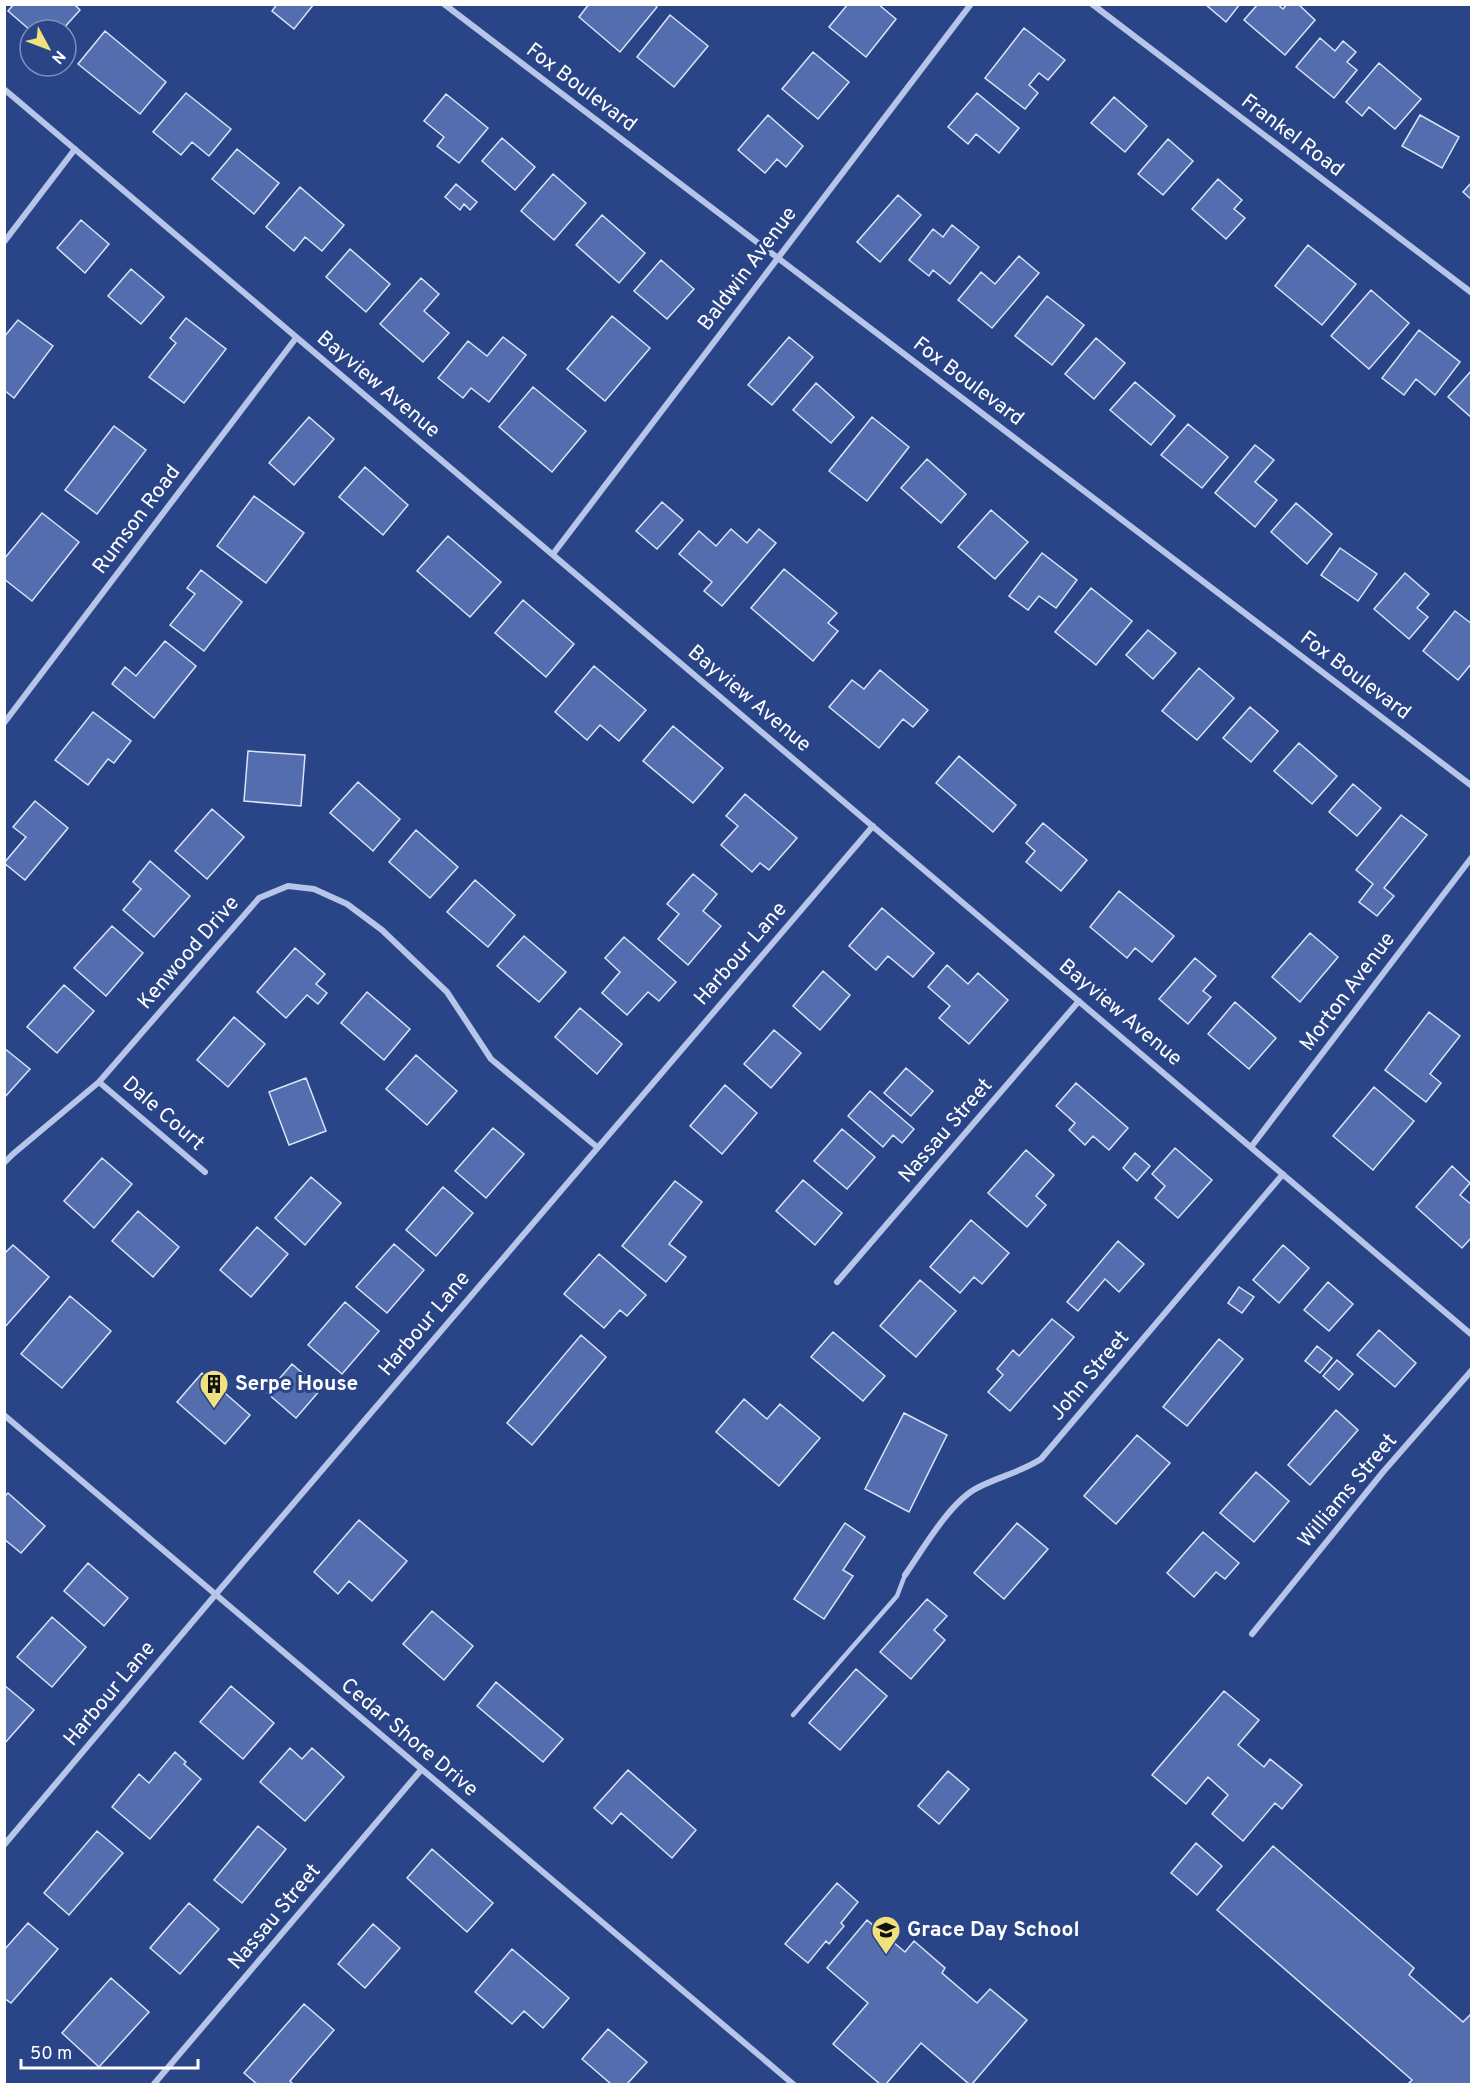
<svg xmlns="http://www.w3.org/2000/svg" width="1476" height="2089" viewBox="0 0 1476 2089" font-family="Overpass,sans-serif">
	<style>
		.building { fill: #536daf; stroke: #dae3f7; stroke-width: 1.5 }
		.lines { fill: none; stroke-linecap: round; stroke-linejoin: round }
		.lane { stroke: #b7c5e8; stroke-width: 4.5 }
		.street { stroke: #b7c5e8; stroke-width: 6 }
		.labels { text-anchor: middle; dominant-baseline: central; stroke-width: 6; stroke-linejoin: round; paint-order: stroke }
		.street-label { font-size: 21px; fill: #fff; stroke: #2a4488 }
		.poi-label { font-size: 21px; font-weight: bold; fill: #fff; stroke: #2a4488; text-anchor: start }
	</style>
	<rect width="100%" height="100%" fill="#2a4488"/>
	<!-- building -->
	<path class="building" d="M 14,4 L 74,4 L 80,10 L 62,30 L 46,30 L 37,23 L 30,30 L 8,11 Z
		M 277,4 L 314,4 L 294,29 L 272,11 Z
		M 589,4 L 654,4 L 657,7 L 620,52 L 579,17 Z
		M 848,4 L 878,4 L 896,19 L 866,57 L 829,27 Z
		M 1205,4 L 1240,4 L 1226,22 Z
		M 1258,4 L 1277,4 L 1283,9 L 1287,4 L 1298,4 L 1315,20 L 1285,55 L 1244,20 Z
		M 670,15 L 708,46 L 674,87 L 637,57 Z
		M 1024,28 L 1065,60 L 1048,80 L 1039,73 L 1029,85 L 1038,93 L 1025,109 L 985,78 Z
		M 105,31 L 166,82 L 140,114 L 78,64 Z
		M 1320,38 L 1335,51 L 1343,41 L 1356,52 L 1347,62 L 1357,70 L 1334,98 L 1296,67 Z
		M 813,52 L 849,82 L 818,119 L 782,89 Z
		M 1379,63 L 1421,99 L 1395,129 L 1369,107 L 1362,116 L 1346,102 Z
		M 186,93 L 231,129 L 209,156 L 192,142 L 181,155 L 153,132 Z
		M 977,93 L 1019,128 L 999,153 L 976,134 L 968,144 L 948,127 Z
		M 446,94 L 488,128 L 459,163 L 437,146 L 444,137 L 424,121 Z
		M 1114,97 L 1147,126 L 1125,152 L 1091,123 Z
		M 768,115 L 803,146 L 786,167 L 777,159 L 765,173 L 738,150 Z
		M 1420,115 L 1459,137 L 1442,168 L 1402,146 Z
		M 502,138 L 535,167 L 515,190 L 482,161 Z
		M 1168,139 L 1193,161 L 1163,195 L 1138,174 Z
		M 237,149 L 279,183 L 254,214 L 212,179 Z
		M 553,174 L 586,203 L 554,240 L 521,211 Z
		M 1218,179 L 1242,200 L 1234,209 L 1245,218 L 1226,239 L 1192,209 Z
		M 1472,182 L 1472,200 L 1463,192 Z
		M 456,184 L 477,202 L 470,210 L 464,204 L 460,210 L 445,197 Z
		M 300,187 L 344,225 L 322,251 L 305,237 L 294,251 L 266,227 Z
		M 898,195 L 921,215 L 880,262 L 857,242 Z
		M 602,215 L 645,253 L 619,283 L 576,245 Z
		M 81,220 L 109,244 L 85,273 L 57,248 Z
		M 952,225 L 979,247 L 950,284 L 933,270 L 929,276 L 909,260 L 933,229 L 943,237 Z
		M 1308,245 L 1356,284 L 1322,325 L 1275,286 Z
		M 350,249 L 390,284 L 366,312 L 326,277 Z
		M 1019,256 L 1039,273 L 992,328 L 958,300 L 981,272 L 995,284 Z
		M 661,260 L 694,289 L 667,319 L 634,291 Z
		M 131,269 L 164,297 L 141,324 L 108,296 Z
		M 421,278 L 439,294 L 424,311 L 449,333 L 423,362 L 380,324 Z
		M 1371,290 L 1409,323 L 1369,369 L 1331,336 Z
		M 1047,296 L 1084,325 L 1052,365 L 1015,336 Z
		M 612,316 L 650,348 L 605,401 L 567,369 Z
		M 186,318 L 226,349 L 184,403 L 149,377 L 176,343 L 170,338 Z
		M 18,320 L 53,346 L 14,398 L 4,390 L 4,337 Z
		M 1419,330 L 1460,362 L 1435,395 L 1416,379 L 1404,395 L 1382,378 Z
		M 503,337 L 526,355 L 489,402 L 471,388 L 463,398 L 438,378 L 468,341 L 487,356 Z
		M 789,337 L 813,357 L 772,405 L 748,385 Z
		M 1096,338 L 1125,363 L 1094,399 L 1065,374 Z
		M 1472,370 L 1472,418 L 1448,397 Z
		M 1135,382 L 1175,416 L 1151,445 L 1110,410 Z
		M 816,383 L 854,417 L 831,443 L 793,410 Z
		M 533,387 L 586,431 L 552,472 L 499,427 Z
		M 309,417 L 334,439 L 294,485 L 269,463 Z
		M 872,417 L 909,447 L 867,501 L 829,471 Z
		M 1188,424 L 1228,457 L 1202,488 L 1161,455 Z
		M 114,426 L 146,450 L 97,514 L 65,490 Z
		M 1255,445 L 1274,460 L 1255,482 L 1277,500 L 1255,527 L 1215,493 Z
		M 927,459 L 966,494 L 941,523 L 901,488 Z
		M 365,467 L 408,505 L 383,535 L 339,497 Z
		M 254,496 L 304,533 L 266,583 L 217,546 Z
		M 662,502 L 683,520 L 657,549 L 636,531 Z
		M 1296,503 L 1332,534 L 1307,564 L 1271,532 Z
		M 991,510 L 1028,542 L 995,579 L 958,547 Z
		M 42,513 L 79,542 L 32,601 L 4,579 L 4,559 Z
		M 731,529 L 747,543 L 759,529 L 776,543 L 722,606 L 704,591 L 712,582 L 679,554 L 699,531 L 716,546 Z
		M 448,536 L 501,582 L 470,617 L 417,571 Z
		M 1340,548 L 1377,574 L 1358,601 L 1321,575 Z
		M 1042,553 L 1077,580 L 1056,608 L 1039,596 L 1028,610 L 1009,596 Z
		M 784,569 L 837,613 L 828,623 L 838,631 L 813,661 L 751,608 Z
		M 201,570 L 242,602 L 204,651 L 170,625 L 195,594 L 187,588 Z
		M 1405,573 L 1429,594 L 1417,608 L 1428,617 L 1409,639 L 1374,609 Z
		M 1091,588 L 1132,621 L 1096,665 L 1055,632 Z
		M 523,600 L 574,644 L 546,677 L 495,633 Z
		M 1455,611 L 1472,624 L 1472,663 L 1458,680 L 1423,651 Z
		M 1148,630 L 1176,653 L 1153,679 L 1126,655 Z
		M 165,641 L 196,666 L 154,718 L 112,684 L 125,667 L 136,676 Z
		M 594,666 L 646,710 L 619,741 L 600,725 L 587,740 L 555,712 Z
		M 1199,668 L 1234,698 L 1197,740 L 1162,711 Z
		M 880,670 L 928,710 L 913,727 L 903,719 L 879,748 L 829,707 L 852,680 L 864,689 Z
		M 1250,707 L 1278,731 L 1251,762 L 1223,738 Z
		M 93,712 L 131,741 L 114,763 L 108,759 L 88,785 L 55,760 Z
		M 673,726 L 723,768 L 693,803 L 643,761 Z
		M 1299,743 L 1337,776 L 1312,804 L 1274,771 Z
		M 248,751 L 305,755 L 301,806 L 244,801 Z
		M 959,756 L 1016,805 L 993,832 L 936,783 Z
		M 358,782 L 400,819 L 373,851 L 330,813 Z
		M 1353,784 L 1381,808 L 1357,836 L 1329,812 Z
		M 745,794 L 797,838 L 769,870 L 760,863 L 752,872 L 721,845 L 738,826 L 726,816 Z
		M 35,801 L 68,828 L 25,880 L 4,863 L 26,837 L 13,827 Z
		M 212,809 L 244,837 L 207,879 L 175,851 Z
		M 1401,815 L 1427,835 L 1384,888 L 1394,896 L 1377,916 L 1359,902 L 1373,884 L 1356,870 Z
		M 1043,823 L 1087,860 L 1061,891 L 1026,862 L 1035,851 L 1026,843 Z
		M 416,830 L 458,867 L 430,898 L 389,862 Z
		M 150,861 L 190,896 L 154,937 L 123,910 L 141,889 L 133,882 Z
		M 693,874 L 717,894 L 703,911 L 721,926 L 688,965 L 658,939 L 679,914 L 667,904 Z
		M 475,880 L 515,915 L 488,947 L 447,912 Z
		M 1119,891 L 1174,936 L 1152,962 L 1135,948 L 1127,958 L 1090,927 Z
		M 882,908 L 934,953 L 913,977 L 888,956 L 876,970 L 849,946 Z
		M 112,926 L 143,953 L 106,996 L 74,968 Z
		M 1310,933 L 1338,957 L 1300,1002 L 1272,977 Z
		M 524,936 L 566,972 L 539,1002 L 497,966 Z
		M 624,937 L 676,982 L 659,1001 L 648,992 L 627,1015 L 602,993 L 620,972 L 605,958 Z
		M 295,948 L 325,974 L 316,984 L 327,993 L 318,1004 L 307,995 L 286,1018 L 257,992 Z
		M 1195,958 L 1216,976 L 1203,991 L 1211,997 L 1188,1024 L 1159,999 Z
		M 947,965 L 968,984 L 978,973 L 1008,1000 L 969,1044 L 939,1018 L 950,1006 L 928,987 Z
		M 823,971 L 850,995 L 820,1030 L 793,1006 Z
		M 64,985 L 94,1011 L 57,1053 L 27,1027 Z
		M 367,992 L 410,1029 L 384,1060 L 341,1023 Z
		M 1235,1002 L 1276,1038 L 1249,1069 L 1208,1034 Z
		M 580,1008 L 622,1044 L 597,1074 L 555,1037 Z
		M 1429,1012 L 1460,1036 L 1430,1074 L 1441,1083 L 1426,1102 L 1385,1070 Z
		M 234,1017 L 265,1044 L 228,1087 L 197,1060 Z
		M 774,1030 L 801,1053 L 771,1088 L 744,1064 Z
		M 4,1048 L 30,1069 L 4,1098 Z
		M 416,1055 L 457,1091 L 427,1125 L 386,1089 Z
		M 906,1068 L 933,1091 L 911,1116 L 884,1093 Z
		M 306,1078 L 326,1131 L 289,1145 L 269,1092 Z
		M 1076,1083 L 1128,1128 L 1109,1150 L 1093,1136 L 1085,1145 L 1069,1130 L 1075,1123 L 1056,1106 Z
		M 725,1085 L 757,1113 L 722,1154 L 690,1126 Z
		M 1374,1087 L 1414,1121 L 1373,1170 L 1333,1136 Z
		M 870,1091 L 914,1129 L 902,1143 L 893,1135 L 883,1147 L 848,1116 Z
		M 493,1128 L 524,1154 L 486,1198 L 455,1171 Z
		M 842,1129 L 875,1157 L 847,1189 L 814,1161 Z
		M 1175,1148 L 1212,1180 L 1178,1218 L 1155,1198 L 1165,1186 L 1152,1174 Z
		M 1026,1150 L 1054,1175 L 1036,1196 L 1046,1205 L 1027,1227 L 988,1193 Z
		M 1135,1153 L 1150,1166 L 1137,1181 L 1123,1168 Z
		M 102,1158 L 132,1184 L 94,1228 L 64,1201 Z
		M 1452,1166 L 1470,1183 L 1460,1195 L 1472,1205 L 1472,1237 L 1462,1248 L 1416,1207 Z
		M 311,1177 L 341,1203 L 305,1245 L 275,1218 Z
		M 803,1180 L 842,1213 L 815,1245 L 776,1211 Z
		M 675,1181 L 702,1202 L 669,1244 L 686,1257 L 666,1282 L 622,1246 Z
		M 443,1187 L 473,1213 L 436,1256 L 406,1230 Z
		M 138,1211 L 179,1247 L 153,1277 L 112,1241 Z
		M 971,1220 L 1009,1253 L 982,1284 L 974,1277 L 960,1293 L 930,1267 Z
		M 257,1227 L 288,1254 L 251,1297 L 220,1270 Z
		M 1118,1241 L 1144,1264 L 1119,1292 L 1105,1279 L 1078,1311 L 1067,1302 Z
		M 394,1244 L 424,1270 L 387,1313 L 356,1287 Z
		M 13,1245 L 49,1277 L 4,1328 L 4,1254 Z
		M 1283,1245 L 1309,1268 L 1279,1303 L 1253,1280 Z
		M 599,1254 L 646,1295 L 627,1316 L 620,1310 L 604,1328 L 564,1294 Z
		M 920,1280 L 956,1311 L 916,1357 L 880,1326 Z
		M 1328,1282 L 1353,1304 L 1329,1331 L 1304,1310 Z
		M 1239,1287 L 1254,1297 L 1242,1313 L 1228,1303 Z
		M 70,1296 L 111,1331 L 62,1388 L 21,1354 Z
		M 345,1302 L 379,1331 L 342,1374 L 308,1345 Z
		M 1052,1319 L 1074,1337 L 1010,1411 L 988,1392 L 1003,1375 L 997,1369 L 1013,1350 L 1019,1356 Z
		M 1379,1330 L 1416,1363 L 1395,1387 L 1357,1355 Z
		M 833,1332 L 885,1376 L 863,1401 L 811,1357 Z
		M 581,1335 L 606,1357 L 532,1445 L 507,1423 Z
		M 1219,1339 L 1243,1359 L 1187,1426 L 1163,1407 Z
		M 1317,1346 L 1332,1358 L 1320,1373 L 1305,1361 Z
		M 1337,1360 L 1353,1374 L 1339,1390 L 1323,1376 Z
		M 292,1364 L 321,1389 L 296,1418 L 267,1393 Z
		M 202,1373 L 250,1415 L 225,1444 L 177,1402 Z
		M 744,1399 L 767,1419 L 780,1404 L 820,1438 L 779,1486 L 716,1432 Z
		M 1336,1410 L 1358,1430 L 1310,1485 L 1288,1465 Z
		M 904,1413 L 947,1435 L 909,1512 L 865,1489 Z
		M 1137,1435 L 1170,1463 L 1116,1524 L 1084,1496 Z
		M 1256,1472 L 1289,1501 L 1254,1542 L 1220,1513 Z
		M 8,1493 L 45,1526 L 21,1553 L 4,1539 L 4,1497 Z
		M 359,1520 L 407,1561 L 372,1601 L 349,1581 L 338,1594 L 314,1572 Z
		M 845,1523 L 865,1537 L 843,1570 L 853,1576 L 824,1619 L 794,1599 Z
		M 1017,1523 L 1048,1549 L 1004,1599 L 974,1573 Z
		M 1203,1532 L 1239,1563 L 1225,1579 L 1216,1572 L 1194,1597 L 1167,1573 Z
		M 88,1563 L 128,1598 L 104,1626 L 64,1591 Z
		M 927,1599 L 947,1616 L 934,1630 L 945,1640 L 911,1679 L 880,1652 Z
		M 432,1611 L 473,1646 L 444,1680 L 403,1644 Z
		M 52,1617 L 86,1647 L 52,1687 L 17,1657 Z
		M 856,1669 L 887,1696 L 840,1750 L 809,1723 Z
		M 496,1682 L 563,1739 L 543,1762 L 477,1706 Z
		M 4,1685 L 34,1710 L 4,1744 Z
		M 231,1686 L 274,1723 L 243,1759 L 200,1722 Z
		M 1224,1691 L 1259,1720 L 1238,1745 L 1264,1767 L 1270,1759 L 1302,1785 L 1282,1809 L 1275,1803 L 1243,1841 L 1212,1814 L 1228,1795 L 1208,1777 L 1186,1804 L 1152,1775 Z
		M 290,1748 L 302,1759 L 312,1748 L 344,1777 L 305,1821 L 260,1782 Z
		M 175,1752 L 186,1762 L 184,1764 L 201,1779 L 150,1839 L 112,1807 L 139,1774 L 149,1783 Z
		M 628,1770 L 696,1830 L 672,1858 L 621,1813 L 612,1824 L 594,1808 Z
		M 948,1771 L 969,1789 L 939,1824 L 918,1806 Z
		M 258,1826 L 286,1849 L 242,1903 L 214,1880 Z
		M 97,1831 L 123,1853 L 69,1915 L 44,1893 Z
		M 1196,1843 L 1222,1866 L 1197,1895 L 1171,1873 Z
		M 1273,1846 L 1414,1968 L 1409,1975 L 1463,2022 L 1472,2013 L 1472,2084 L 1408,2084 L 1412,2080 L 1217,1910 Z
		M 432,1849 L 493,1903 L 467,1932 L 407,1878 Z
		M 837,1883 L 858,1902 L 841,1923 L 844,1926 L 829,1944 L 826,1941 L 808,1963 L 785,1944 Z
		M 189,1903 L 219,1929 L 180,1974 L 150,1948 Z
		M 867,1920 L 905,1952 L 914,1941 L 945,1968 L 942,1973 L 977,2003 L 990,1989 L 1027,2020 L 972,2084 L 969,2084 L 921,2043 L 886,2084 L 880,2084 L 833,2044 L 868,2003 L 827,1968 Z
		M 28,1923 L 58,1949 L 11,2003 L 4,1998 L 4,1950 Z
		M 373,1924 L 400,1948 L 365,1988 L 338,1964 Z
		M 512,1949 L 569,1998 L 543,2028 L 524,2011 L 512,2024 L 475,1992 Z
		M 111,1978 L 149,2012 L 99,2067 L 62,2033 Z
		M 304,2004 L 334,2030 L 290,2081 L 293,2084 L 257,2084 L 244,2073 Z
		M 608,2029 L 647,2062 L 627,2084 L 611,2084 L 582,2059 Z"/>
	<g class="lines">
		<!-- lane -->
		<path class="lane" d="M 793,1715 L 897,1596 L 905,1575"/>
		<!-- street -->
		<path class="street" d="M 444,4 L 1472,786
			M 1092,4 L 1472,293
			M 4,89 L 1472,1335
			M 4,242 L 75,149
			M 553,554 L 971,4
			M 4,723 L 296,338
			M 99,1082 L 205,1172
			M 1251,1147 L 1472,857
			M 4,1163 L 13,1154 L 99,1082 L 259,898 L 288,886 L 314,889 L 347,904 L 382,930 L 447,992 L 491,1059 L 597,1147
			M 837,1282 L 1079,1001
			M 4,1415 L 793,2084
			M 905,1575 C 923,1549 950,1502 977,1488 C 998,1477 1021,1472 1041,1459 L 1283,1174
			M 1252,1634 L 1383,1472 L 1472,1370
			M 4,1845 L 216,1594 L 873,826
			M 154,2084 L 421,1770"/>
	</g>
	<!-- icons -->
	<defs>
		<g id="building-pin" transform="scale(1.5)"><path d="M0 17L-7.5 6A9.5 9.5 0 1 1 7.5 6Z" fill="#efe17e" stroke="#2a4488"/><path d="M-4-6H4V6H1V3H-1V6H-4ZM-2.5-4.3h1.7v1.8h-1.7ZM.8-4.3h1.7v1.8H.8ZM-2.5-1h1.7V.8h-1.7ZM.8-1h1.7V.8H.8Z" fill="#111"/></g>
		<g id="school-pin" transform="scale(1.5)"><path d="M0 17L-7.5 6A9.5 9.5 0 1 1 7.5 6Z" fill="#efe17e" stroke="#2a4488"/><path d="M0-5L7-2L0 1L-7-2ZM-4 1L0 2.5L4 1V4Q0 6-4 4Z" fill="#111"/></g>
	</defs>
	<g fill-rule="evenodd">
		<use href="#building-pin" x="214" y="1384"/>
		<use href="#school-pin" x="886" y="1930"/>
	</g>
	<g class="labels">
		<!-- street labels -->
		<g class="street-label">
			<text transform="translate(581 88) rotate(37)">Fox Boulevard</text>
			<text transform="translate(1292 136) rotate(37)">Frankel Road</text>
			<text transform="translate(748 269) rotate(-53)">Baldwin Avenue</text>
			<text transform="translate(968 382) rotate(37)">Fox Boulevard</text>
			<text transform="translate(378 385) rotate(40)">Bayview Avenue</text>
			<text transform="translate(137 520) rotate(-53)">Rumson Road</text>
			<text transform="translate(1355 676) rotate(37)">Fox Boulevard</text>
			<text transform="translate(749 699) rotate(40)">Bayview Avenue</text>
			<text transform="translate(189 953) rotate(-49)">Kenwood Drive</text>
			<text transform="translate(741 954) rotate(-49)">Harbour Lane</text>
			<text transform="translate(1348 992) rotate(-53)">Morton Avenue</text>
			<text transform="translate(1120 1013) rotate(40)">Bayview Avenue</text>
			<text transform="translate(163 1114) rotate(41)">Dale Court</text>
			<text transform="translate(946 1131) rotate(-49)">Nassau Street</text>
			<text transform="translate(425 1324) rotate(-50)">Harbour Lane</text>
			<text transform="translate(1090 1376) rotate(-50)">John Street</text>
			<text transform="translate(1348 1491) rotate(-50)">Williams Street</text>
			<text transform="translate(110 1694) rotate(-50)">Harbour Lane</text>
			<text transform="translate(409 1738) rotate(40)">Cedar Shore Drive</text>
			<text transform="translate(275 1917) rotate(-50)">Nassau Street</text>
		</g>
		<!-- poi labels -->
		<g class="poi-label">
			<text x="235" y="1384">Serpe House</text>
			<text x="907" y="1930">Grace Day School</text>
		</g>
	</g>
	<!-- border -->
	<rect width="1476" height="2089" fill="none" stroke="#ffffff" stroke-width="12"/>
	<!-- north arrow -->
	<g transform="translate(48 48) rotate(131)"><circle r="28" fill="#2a4488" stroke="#7f8fb8" stroke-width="1.5"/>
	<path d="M0-4.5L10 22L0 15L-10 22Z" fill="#efe17e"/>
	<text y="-9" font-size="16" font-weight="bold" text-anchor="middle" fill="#ffffff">N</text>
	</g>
	<!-- scale -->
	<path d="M21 2059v9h177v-9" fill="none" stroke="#ffffff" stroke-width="3"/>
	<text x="30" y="2059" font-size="18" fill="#ffffff" stroke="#2a4488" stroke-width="4.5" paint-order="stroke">50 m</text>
</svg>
